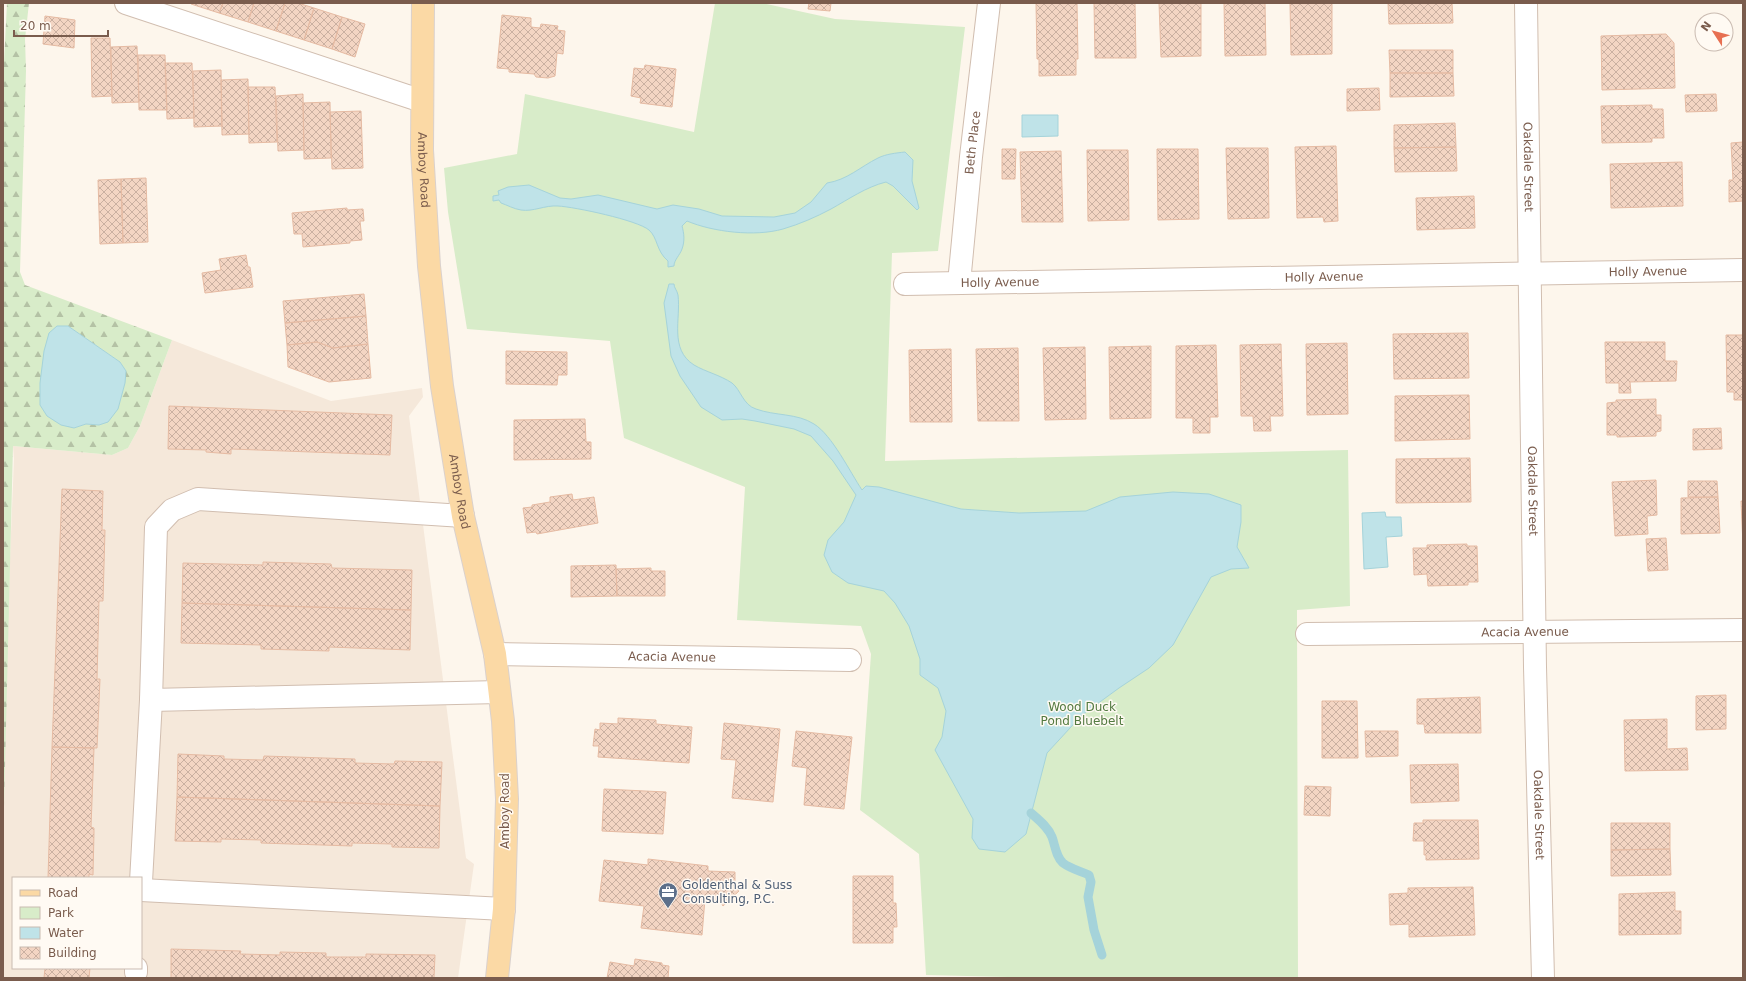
<svg xmlns="http://www.w3.org/2000/svg" width="1746" height="981" viewBox="0 0 1746 981" font-family="'DejaVu Sans',sans-serif">
	<style>
		.residential { fill: #f5e8da; fill-rule: evenodd }
		.forest { fill: url(#forest-firs); fill-rule: evenodd }
		.park { fill: #d8ecc9 }
		.water { fill: #bfe3e8; stroke: #a5d3da }
		.lines { fill: none; stroke-linecap: round; stroke-linejoin: round }
		.stream { stroke: #a5d3da; stroke-width: 9 }
		.building { fill: url(#building-cross-hatch); stroke: #e6bba3 }
		.minor-casing { stroke: #d1beb0; stroke-width: 24 }
		.major-casing { stroke: #dad1cd; stroke-width: 24 }
		.minor { stroke: #fff; stroke-width: 22 }
		.major { stroke: #fbd9a5; stroke-width: 22 }
		.labels { text-anchor: middle; dominant-baseline: central; stroke-width: 3; stroke-linejoin: round; paint-order: stroke }
		.street-label { font-size: 12px; fill: #7a5c4d; stroke: #fffaf3 }
		.park-label { font-size: 12px; fill: #537a41; stroke: #fffaf3 }
		.service-label { font-size: 12px; fill: #4e5e75; stroke: #fffaf3; text-anchor: start }
	</style>
	<defs>
		<pattern id="forest-firs" width="22" height="20" patternUnits="userSpaceOnUse"><rect width="22" height="20" fill="#d8ecc9"/><path d="M5 1l3.5 6h-7zM16 11l3.5 6h-7z" fill="#b4c2a5"/></pattern>
		<pattern id="building-cross-hatch" width="8" height="8" patternUnits="userSpaceOnUse"><rect width="8" height="8" fill="#f3d5c3"/><path d="M0 0l8 8M0 8l8-8" fill="none" stroke="#cab0a1"/></pattern>
	</defs>
	<rect width="100%" height="100%" fill="#fdf6ec"/>
	<!-- residential -->
	<path class="residential" d="M 172,340 L 331,401 L 422,388 L 423,397 L 409,416 L 466,858 L 474,864 L 458,978 L 3,978 L 3,847 L 8,609 L 14,459 L 13,446 L 112,455 L 128,448 L 140,426 ZM 13,878 L 141,878 L 141,968 L 13,968 Z"/>
	<!-- forest -->
	<path class="forest" d="M 7,3 L 29,3 L 25,39 L 26,71 L 20,272 L 25,285 L 172,340 L 140,426 L 128,448 L 112,455 L 13,446 L 3,847 L 3,81 ZM 68,326 L 120,362 L 126,371 L 99,425 L 86,424 L 74,428 Z"/>
	<!-- park -->
	<path class="park" d="M 715,3 L 762,3 L 835,19 L 965,27 L 938,251 L 892,253 L 885,461 L 1348,450 L 1350,606 L 1297,610 L 1298,978 L 1046,978 L 926,975 L 919,854 L 860,810 L 871,654 L 861,626 L 737,620 L 745,487 L 624,438 L 610,341 L 467,329 L 448,212 L 444,168 L 517,154 L 525,94 L 694,132 Z"/>
	<!-- water -->
	<path class="water" d="M 1022,115 L 1058,115 L 1058,136 L 1022,137 Z
		M 905,152 L 913,160 L 912,181 L 919,208 L 917,210 L 893,186 L 886,182 C 866,187 849,199 831,209 C 816,217 800,224 783,229 C 755,237 713,232 687,221 L 682,226 C 684,233 685,241 682,249 C 680,255 674,260 674,266 L 668,267 L 668,261 C 656,251 658,238 649,230 C 637,220 575,207 558,206 C 545,205 533,212 521,210 C 514,209 507,205 501,203 L 499,200 L 493,201 L 493,196 L 499,195 L 498,191 L 508,187 L 529,185 L 560,198 L 571,199 L 598,195 L 657,209 L 673,205 L 699,209 L 722,216 L 774,217 L 795,213 L 811,202 L 827,183 C 847,180 860,167 878,158 C 886,154 896,153 905,152 Z
		M 669,284 L 674,284 C 674,288 677,290 678,295 C 681,319 669,349 694,365 C 706,372 720,375 732,383 C 741,390 743,405 756,409 C 775,416 797,413 814,424 C 832,435 850,472 862,490 L 866,486 L 879,487 L 961,509 L 1019,513 L 1086,511 L 1120,497 L 1173,492 L 1209,494 L 1241,505 L 1241,522 L 1237,547 L 1249,568 L 1231,569 L 1211,577 L 1173,645 L 1149,668 L 1119,688 L 1082,715 L 1047,753 L 1026,834 L 1005,852 L 979,849 L 972,838 L 973,819 L 935,750 L 942,737 L 946,711 L 938,688 L 920,675 L 920,659 L 909,626 L 895,603 L 884,591 L 848,583 L 832,572 L 824,555 L 828,540 L 844,522 L 856,495 L 833,461 L 811,436 L 794,429 L 755,421 L 742,419 L 722,420 L 701,407 L 680,376 L 671,356 L 664,303 Z
		M 57,326 L 68,326 L 120,362 L 126,371 L 125,383 L 118,409 L 108,422 L 99,425 L 86,424 L 74,428 L 61,425 L 47,416 L 40,405 L 40,383 L 44,351 L 49,333 Z
		M 1385,512 L 1386,517 L 1401,517 L 1402,536 L 1386,537 L 1388,567 L 1364,569 L 1362,513 Z"/>
	<g class="lines">
		<!-- stream -->
		<path class="stream" d="M 1031,813 C 1039,820 1048,827 1052,837 C 1055,845 1056,857 1063,863 C 1071,869 1080,871 1089,875 L 1091,882 L 1088,897 L 1094,930 L 1102,955"/>
	</g>
	<!-- building -->
	<path class="building" d="M 192,3 L 223,3 L 219,13 L 191,4 Z
		M 223,3 L 254,3 L 248,22 L 219,13 Z
		M 254,3 L 285,3 L 276,31 L 248,22 Z
		M 285,3 L 298,3 L 314,8 L 304,40 L 276,31 Z
		M 809,3 L 831,3 L 830,11 L 808,9 Z
		M 1036,3 L 1077,3 L 1078,59 L 1076,59 L 1076,75 L 1039,76 L 1039,59 L 1037,59 Z
		M 1094,3 L 1135,3 L 1136,58 L 1095,58 Z
		M 1159,3 L 1201,3 L 1201,56 L 1161,57 Z
		M 1224,3 L 1265,3 L 1266,55 L 1225,56 Z
		M 1290,3 L 1332,3 L 1332,54 L 1291,55 Z
		M 1388,3 L 1452,3 L 1453,23 L 1389,24 Z
		M 314,8 L 342,17 L 332,49 L 304,40 Z
		M 502,15 L 531,18 L 531,27 L 540,28 L 541,24 L 558,26 L 557,30 L 565,31 L 563,54 L 557,53 L 555,76 L 548,78 L 536,77 L 534,74 L 509,72 L 509,69 L 497,68 Z
		M 45,16 L 75,20 L 74,48 L 43,44 Z
		M 342,17 L 365,24 L 355,57 L 332,49 Z
		M 1666,34 L 1674,43 L 1675,88 L 1602,90 L 1601,36 Z
		M 91,38 L 110,38 L 112,96 L 92,97 Z
		M 137,46 L 139,102 L 112,103 L 111,47 Z
		M 1389,50 L 1453,50 L 1453,73 L 1390,73 Z
		M 138,55 L 165,55 L 167,110 L 139,110 Z
		M 165,63 L 192,63 L 194,118 L 167,119 Z
		M 645,65 L 676,69 L 672,107 L 640,103 L 641,98 L 631,96 L 634,68 L 644,69 Z
		M 221,70 L 222,126 L 194,127 L 193,71 Z
		M 1390,73 L 1453,73 L 1454,96 L 1390,97 Z
		M 248,79 L 249,134 L 222,135 L 221,80 Z
		M 248,87 L 275,87 L 277,142 L 249,143 Z
		M 1379,88 L 1380,110 L 1347,111 L 1347,89 Z
		M 303,94 L 304,150 L 278,151 L 276,96 Z
		M 1716,94 L 1717,111 L 1686,112 L 1685,95 Z
		M 330,102 L 331,158 L 304,159 L 303,103 Z
		M 1652,105 L 1652,109 L 1663,109 L 1664,138 L 1652,138 L 1652,142 L 1602,143 L 1601,106 Z
		M 361,111 L 363,168 L 332,169 L 330,112 Z
		M 1455,123 L 1456,147 L 1394,148 L 1394,125 Z
		M 1743,142 L 1743,201 L 1729,202 L 1729,180 L 1733,180 L 1731,143 Z
		M 1336,146 L 1338,221 L 1324,222 L 1323,217 L 1297,218 L 1295,147 Z
		M 1456,147 L 1457,171 L 1395,172 L 1394,148 Z
		M 1226,148 L 1268,148 L 1269,218 L 1228,219 Z
		M 1002,149 L 1016,149 L 1015,179 L 1002,179 Z
		M 1157,149 L 1198,149 L 1199,219 L 1158,220 Z
		M 1087,150 L 1128,150 L 1129,220 L 1088,221 Z
		M 1061,151 L 1063,222 L 1022,222 L 1020,152 Z
		M 1682,162 L 1683,206 L 1611,208 L 1610,164 Z
		M 146,178 L 148,242 L 123,243 L 121,179 Z
		M 121,179 L 123,243 L 100,244 L 98,180 Z
		M 1474,196 L 1475,228 L 1417,230 L 1416,198 Z
		M 347,208 L 347,210 L 363,209 L 364,221 L 360,221 L 362,240 L 350,241 L 350,243 L 303,247 L 302,234 L 294,234 L 292,213 Z
		M 246,255 L 248,267 L 250,267 L 253,287 L 205,293 L 202,273 L 221,270 L 219,259 Z
		M 364,294 L 366,316 L 285,323 L 283,301 Z
		M 366,316 L 368,344 L 333,348 L 317,342 L 287,345 L 285,323 Z
		M 1468,333 L 1469,378 L 1394,379 L 1393,334 Z
		M 1726,335 L 1743,335 L 1743,400 L 1734,400 L 1734,392 L 1727,392 Z
		M 317,342 L 333,348 L 368,344 L 371,378 L 329,382 L 288,367 L 287,345 Z
		M 1605,342 L 1665,342 L 1665,361 L 1677,361 L 1676,381 L 1630,382 L 1631,393 L 1619,393 L 1619,383 L 1606,383 Z
		M 1347,343 L 1348,414 L 1307,415 L 1306,344 Z
		M 1281,344 L 1283,416 L 1270,416 L 1271,431 L 1254,431 L 1253,416 L 1241,416 L 1240,345 Z
		M 1216,345 L 1218,417 L 1210,417 L 1210,433 L 1193,433 L 1193,418 L 1176,418 L 1176,346 Z
		M 1151,346 L 1151,418 L 1110,419 L 1109,347 Z
		M 1085,347 L 1086,419 L 1045,420 L 1043,348 Z
		M 1018,348 L 1019,421 L 978,421 L 976,349 Z
		M 951,349 L 952,422 L 910,422 L 909,350 Z
		M 506,351 L 567,352 L 567,375 L 558,375 L 557,385 L 506,384 Z
		M 1469,395 L 1470,439 L 1395,441 L 1395,396 Z
		M 1656,399 L 1656,415 L 1661,415 L 1661,431 L 1656,432 L 1656,436 L 1617,437 L 1617,435 L 1607,435 L 1607,403 L 1616,402 L 1616,400 Z
		M 169,406 L 392,415 L 390,455 L 231,449 L 231,454 L 206,452 L 206,450 L 168,449 Z
		M 585,419 L 586,442 L 591,442 L 591,459 L 514,460 L 514,420 Z
		M 1721,428 L 1722,449 L 1693,450 L 1693,429 Z
		M 1470,458 L 1471,502 L 1396,503 L 1396,459 Z
		M 1656,480 L 1657,515 L 1647,516 L 1648,534 L 1615,536 L 1612,482 Z
		M 1688,481 L 1717,481 L 1718,497 L 1688,497 Z
		M 62,489 L 103,491 L 102,530 L 105,530 L 103,601 L 99,601 L 97,679 L 100,679 L 97,748 L 52,747 Z
		M 572,494 L 573,500 L 594,497 L 598,523 L 537,534 L 536,532 L 527,533 L 523,508 L 532,507 L 532,505 L 550,502 L 550,497 Z
		M 1718,497 L 1720,533 L 1681,534 L 1681,498 Z
		M 1741,501 L 1743,501 L 1743,545 Z
		M 1666,538 L 1668,570 L 1648,571 L 1646,539 Z
		M 1467,544 L 1467,546 L 1477,546 L 1478,582 L 1468,582 L 1468,585 L 1428,586 L 1427,574 L 1414,575 L 1413,548 L 1427,548 L 1427,545 Z
		M 263,562 L 331,564 L 332,568 L 412,570 L 411,610 L 182,603 L 183,563 L 263,565 Z
		M 616,565 L 617,596 L 571,597 L 571,566 Z
		M 651,568 L 651,571 L 665,571 L 665,596 L 617,596 L 616,569 Z
		M 182,603 L 411,610 L 410,650 L 329,647 L 329,651 L 261,649 L 261,645 L 181,643 Z
		M 1726,695 L 1726,729 L 1696,730 L 1696,696 Z
		M 1480,697 L 1481,733 L 1425,733 L 1424,724 L 1417,724 L 1417,699 Z
		M 1322,701 L 1357,701 L 1358,758 L 1322,758 Z
		M 618,718 L 656,720 L 656,724 L 692,727 L 689,763 L 598,757 L 599,746 L 593,746 L 595,729 L 600,730 L 600,723 L 618,724 Z
		M 1667,719 L 1667,749 L 1687,748 L 1688,770 L 1625,771 L 1624,720 Z
		M 724,723 L 780,729 L 773,802 L 732,798 L 736,760 L 721,759 Z
		M 796,731 L 852,737 L 844,809 L 804,805 L 807,768 L 792,766 Z
		M 1365,731 L 1398,731 L 1398,756 L 1366,757 Z
		M 52,747 L 94,748 L 91,827 L 94,828 L 94,832 L 93,875 L 89,874 L 89,878 L 48,878 Z
		M 178,754 L 224,756 L 224,759 L 263,760 L 264,756 L 355,759 L 355,763 L 394,764 L 395,761 L 442,762 L 440,806 L 177,797 Z
		M 1458,764 L 1459,801 L 1411,803 L 1410,765 Z
		M 1305,786 L 1331,787 L 1330,816 L 1304,815 Z
		M 604,789 L 666,792 L 663,834 L 602,831 Z
		M 177,797 L 440,806 L 439,848 L 392,847 L 392,844 L 352,843 L 352,846 L 261,843 L 261,840 L 221,839 L 221,842 L 175,841 Z
		M 1423,820 L 1478,820 L 1479,859 L 1426,860 L 1426,855 L 1424,855 L 1424,841 L 1413,841 L 1414,823 L 1423,823 Z
		M 1611,823 L 1670,823 L 1670,849 L 1611,850 Z
		M 1670,849 L 1671,875 L 1611,876 L 1611,850 Z
		M 648,859 L 708,866 L 708,871 L 735,872 L 735,886 L 739,891 L 723,906 L 719,900 L 705,899 L 702,935 L 641,928 L 644,906 L 599,901 L 604,860 L 648,865 Z
		M 853,876 L 893,876 L 893,903 L 896,903 L 897,927 L 893,927 L 893,943 L 853,943 Z
		M 1473,887 L 1475,935 L 1409,937 L 1409,924 L 1390,925 L 1389,894 L 1408,893 L 1408,888 Z
		M 1675,892 L 1675,911 L 1681,911 L 1681,934 L 1619,935 L 1619,894 Z
		M 171,949 L 241,951 L 240,954 L 280,955 L 280,952 L 326,953 L 326,957 L 366,957 L 366,954 L 435,955 L 434,978 L 171,978 Z
		M 635,959 L 662,963 L 662,965 L 669,966 L 668,978 L 607,978 L 610,962 L 634,966 Z
		M 45,968 L 90,968 L 89,978 L 44,978 Z"/>
	<g class="lines">
		<!-- minor casing -->
		<g class="minor-casing">
			<g id="minor">
				<path d="M 126,3 L 422,101"/>
				<path id="s1" d="M 1526,3 L 1535,667 L 1543,978"/>
				<path id="s2" d="M 959,283 L 971,157 L 989,3"/>
				<path id="s3" d="M 905,284 L 1743,270"/>
				<path id="s4" d="M 1307,634 L 1743,630"/>
				<path id="s5" d="M 495,654 L 850,660"/>
				<path d="M 151,700 L 499,692"/>
				<path d="M 141,882 L 151,700 L 156,527 L 172,510 L 198,499 L 463,516"/>
				<path d="M 141,890 L 504,909"/>
				<path d="M 136,972 L 136,968"/>
			</g>
		</g>
		<!-- major casing -->
		<g class="major-casing">
			<g id="major">
				<path id="s6" d="M 423,3 L 422,150 L 429,266 L 442,386 L 463,516 L 495,654 L 503,721 L 507,799 L 504,909 L 497,978"/>
			</g>
		</g>
		<!-- minor -->
		<use href="#minor" class="minor"/>
		<!-- major -->
		<use href="#major" class="major"/>
	</g>
	<!-- icons -->
	<defs>
		<g id="office-pin" transform="scale(1)"><path d="M0 17L-7.5 6A9.5 9.5 0 1 1 7.5 6Z" fill="#5c6f8a" stroke="#fffaf3"/><path d="M-6-3h4V-5.5h4V-3h4V5H-6ZM-1-4.5V-3h2v-1.5ZM-6 0V1H6V0Z" fill="#fff"/></g>
	</defs>
	<g fill-rule="evenodd">
		<use href="#office-pin" x="668" y="892"/>
	</g>
	<g class="labels">
		<!-- street labels -->
		<g class="street-label">
			<text stroke="none"><textPath href="#s2" startOffset="141">Beth Place</textPath></text>
			<text stroke="none"><textPath href="#s1" startOffset="164">Oakdale Street</textPath></text>
			<text stroke="none"><textPath href="#s6" startOffset="167">Amboy Road</textPath></text>
			<text stroke="none"><textPath href="#s3" startOffset="743">Holly Avenue</textPath></text>
			<text stroke="none"><textPath href="#s3" startOffset="419">Holly Avenue</textPath></text>
			<text stroke="none"><textPath href="#s3" startOffset="95">Holly Avenue</textPath></text>
			<text stroke="none"><textPath href="#s1" startOffset="488">Oakdale Street</textPath></text>
			<text stroke="none"><textPath href="#s6" startOffset="491">Amboy Road</textPath></text>
			<text stroke="none"><textPath href="#s4" startOffset="218">Acacia Avenue</textPath></text>
			<text stroke="none"><textPath href="#s5" startOffset="177">Acacia Avenue</textPath></text>
			<text transform="translate(505 811) rotate(-90)">Amboy Road</text>
			<text stroke="none"><textPath href="#s1" startOffset="812">Oakdale Street</textPath></text>
		</g>
		<!-- park labels -->
		<g class="park-label">
			<text x="1082" y="707">Wood Duck<tspan x="1082" dy="14">Pond Bluebelt</tspan></text>
		</g>
		<!-- service labels -->
		<g class="service-label">
			<text x="682" y="885">Goldenthal &amp; Suss<tspan x="682" dy="14">Consulting, P.C.</tspan></text>
		</g>
	</g>
	<!-- border -->
	<rect width="1746" height="981" fill="none" stroke="#7a5c4d" stroke-width="8"/>
	<!-- legend -->
	<rect x="12" y="877" width="130" height="92" fill="#fffaf3" stroke="#cabbb1"/>
	<rect x="20" y="890" width="20" height="6" fill="#fbd9a5" stroke="#cabbb1"/>
	<text x="48" y="897" font-size="12" fill="#7a5c4d">Road</text>
	<rect x="20" y="907" width="20" height="12" fill="#d8ecc9" stroke="#cabbb1"/>
	<text x="48" y="917" font-size="12" fill="#7a5c4d">Park</text>
	<rect x="20" y="927" width="20" height="12" fill="#bfe3e8" stroke="#cabbb1"/>
	<text x="48" y="937" font-size="12" fill="#7a5c4d">Water</text>
	<rect x="20" y="947" width="20" height="12" fill="url(#building-cross-hatch)" stroke="#cabbb1"/>
	<text x="48" y="957" font-size="12" fill="#7a5c4d">Building</text>
	<!-- north arrow -->
	<g transform="translate(1714 32) rotate(306)"><circle r="19" fill="#fffaf3" stroke="#cabbb1"/>
	<path d="M0-3L7 15L0 10L-7 15Z" fill="#e76f51"/>
	<text y="-6" font-size="11" font-weight="bold" text-anchor="middle" fill="#7a5c4d">N</text>
	</g>
	<!-- scale -->
	<path d="M14 30v6h94v-6" fill="none" stroke="#7a5c4d" stroke-width="2"/>
	<text x="20" y="30" font-size="12" fill="#7a5c4d" stroke="#fffaf3" stroke-width="3" paint-order="stroke">20 m</text>
</svg>
